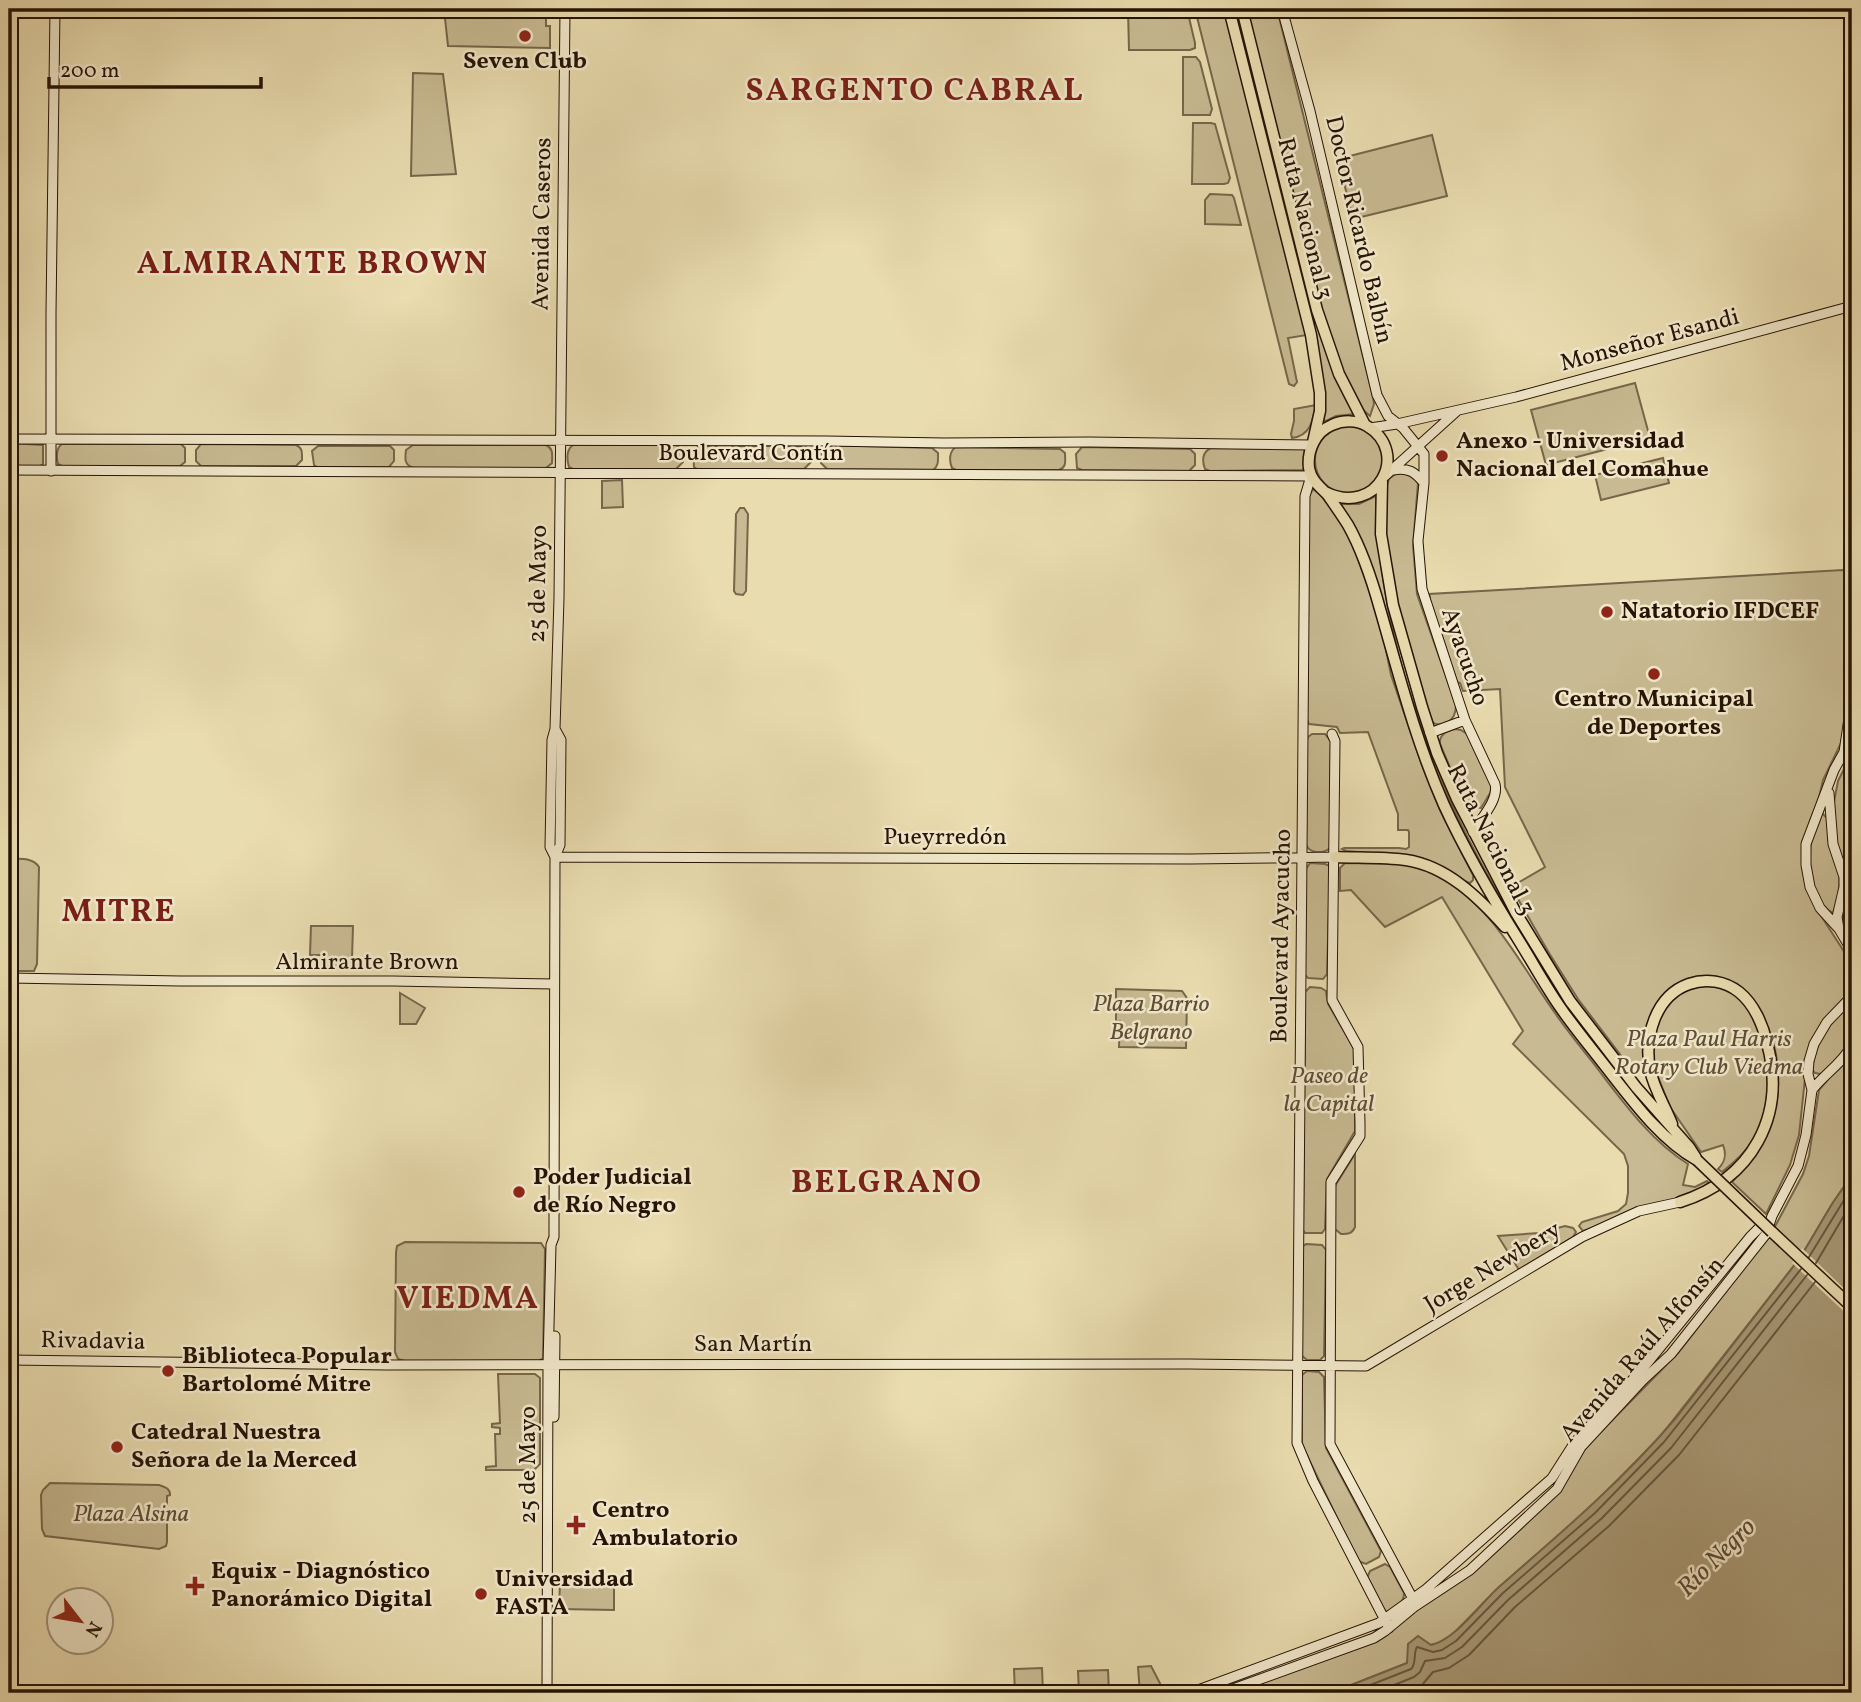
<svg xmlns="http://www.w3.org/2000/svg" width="1861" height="1702" viewBox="0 0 1861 1702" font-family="Vollkorn,serif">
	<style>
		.green { fill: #c8ba92; stroke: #77664a; stroke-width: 2 }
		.water { fill: #a79875; stroke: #736347; stroke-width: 2 }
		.pier { fill: #e9dcaf }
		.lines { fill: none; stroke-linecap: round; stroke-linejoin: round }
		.shore { stroke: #66563c; stroke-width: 2 }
		.secondary-casing { stroke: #261303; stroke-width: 11 }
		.highway-casing { stroke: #261303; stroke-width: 13 }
		.secondary { stroke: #f1e8cb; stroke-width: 9 }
		.highway { stroke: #e9dcaf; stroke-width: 10 }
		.highway-bridge-casing { stroke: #261303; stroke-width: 13; stroke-linecap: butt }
		.highway-bridge { stroke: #e9dcaf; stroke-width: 10 }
		.poi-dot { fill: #8f2418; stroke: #f1e8cb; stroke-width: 2.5 }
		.labels { text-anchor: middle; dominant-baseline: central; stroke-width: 5; stroke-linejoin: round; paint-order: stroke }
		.poi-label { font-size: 24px; font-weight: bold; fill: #261303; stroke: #f1e8cb; text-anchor: start }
		.street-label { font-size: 24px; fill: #261303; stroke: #f1e8cb }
		.park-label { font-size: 24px; font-style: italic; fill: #5f4d35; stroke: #f1e8cb }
		.water-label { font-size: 26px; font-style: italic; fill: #5a4831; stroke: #f1e8cb }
		.district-label { font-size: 32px; font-weight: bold; letter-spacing: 2px; fill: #7a1f14; stroke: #f1e8cb }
	</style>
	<rect width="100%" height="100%" fill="#e9dcaf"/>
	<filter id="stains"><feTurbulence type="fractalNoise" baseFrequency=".00286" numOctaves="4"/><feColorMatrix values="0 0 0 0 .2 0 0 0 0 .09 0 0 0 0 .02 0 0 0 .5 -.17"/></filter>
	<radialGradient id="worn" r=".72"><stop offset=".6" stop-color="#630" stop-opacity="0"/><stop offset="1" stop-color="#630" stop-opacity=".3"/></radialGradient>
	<!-- green -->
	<path class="green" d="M 444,9 L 546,10 L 546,26 L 550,26 L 550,48 L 448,46 Z
		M 1128,9 L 1187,9 L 1195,43 L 1195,48 L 1190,50 L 1129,50 Z
		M 1195,9 L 1225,9 L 1307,335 L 1288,338 L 1297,382 L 1294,386 L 1289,384 Z
		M 1246,9 L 1277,9 L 1373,397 L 1374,404 L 1370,416 L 1362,409 L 1343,373 L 1322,314 Z
		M 1183,57 L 1196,57 L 1200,62 L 1212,109 L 1210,115 L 1183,115 Z
		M 413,73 L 443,74 L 456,174 L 411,176 Z
		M 1193,123 L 1211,123 L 1215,124 L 1230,178 L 1228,183 L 1224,184 L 1192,184 Z
		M 1432,135 L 1447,196 L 1353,219 L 1338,159 Z
		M 1210,194 L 1232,195 L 1234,198 L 1241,225 L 1205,224 L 1205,200 Z
		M 1313,317 L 1315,319 L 1355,414 L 1336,416 L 1326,421 L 1323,420 Z
		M 1635,383 L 1650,438 L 1546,465 L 1531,410 Z
		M 1316,405 C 1313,421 1310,436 1292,438 L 1291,434 L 1294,421 L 1294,409 Z
		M1315 460a34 34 0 1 1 68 0a34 34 0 1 1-68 0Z
		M 9,443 L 43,445 L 43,464 L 40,466 L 9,466 Z
		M 62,444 L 181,444 L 185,448 L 185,462 L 180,466 L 62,466 L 58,464 C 56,457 56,448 62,444 Z
		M 201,444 L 296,445 C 303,448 302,453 302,460 L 296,466 L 201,466 L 196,461 L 196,450 Z
		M 413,445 L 546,445 C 554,449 552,455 552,463 L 546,468 L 413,468 C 404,464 405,459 406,450 Z
		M 573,445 L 676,445 L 683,450 L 683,462 L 676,469 L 573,469 L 569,467 C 567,460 566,450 573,445 Z
		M 827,445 L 932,448 L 938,453 C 938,460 939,466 933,470 L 827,469 L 821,463 L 821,452 Z
		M 318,446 L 390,446 L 394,450 L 394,461 L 389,467 L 317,467 L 314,465 L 312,451 Z
		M 698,446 L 805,446 C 813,449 811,455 811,462 L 804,469 L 697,469 L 694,467 L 693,452 Z
		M 956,447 L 1060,449 L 1065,453 C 1065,461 1067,467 1059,470 L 956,470 L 952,468 C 949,461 949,451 956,447 Z
		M 1082,447 L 1190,449 L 1195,454 L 1195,465 L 1189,471 L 1082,470 L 1077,468 L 1076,454 Z
		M 1211,448 L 1304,449 L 1306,451 L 1303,463 L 1305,468 L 1303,470 L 1210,471 L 1205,469 C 1202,461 1202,452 1211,448 Z
		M 1663,458 L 1669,483 L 1601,500 L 1595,475 Z
		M 1398,472 L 1410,473 L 1418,483 L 1413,545 L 1417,594 L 1456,705 C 1456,720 1444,730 1430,721 L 1396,603 L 1385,533 L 1386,488 L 1389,479 Z
		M 622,480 L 623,507 L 602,508 L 602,481 Z
		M 1313,489 C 1330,501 1342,522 1351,540 L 1380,620 L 1391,675 L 1422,765 L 1440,810 L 1473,875 L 1473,880 L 1470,883 L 1383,854 L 1346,851 L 1342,849 L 1344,848 L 1399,848 L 1406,849 L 1409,847 L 1409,832 L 1408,830 L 1398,830 L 1398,814 L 1368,732 L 1340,733 L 1337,727 L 1309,724 L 1307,720 L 1308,498 Z
		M 1376,496 C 1378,637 1437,797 1512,916 C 1524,936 1539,954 1553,972 C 1580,1010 1607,1047 1635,1084 C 1647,1101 1661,1118 1672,1136 L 1631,1092 L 1564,1005 L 1511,918 L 1459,824 L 1430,758 L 1341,506 L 1342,504 L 1359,504 Z
		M 740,508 L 744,508 L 748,514 L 746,591 L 743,595 L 736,594 L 734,591 L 736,514 Z
		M 1843,570 L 1852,571 L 1852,665 L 1845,727 L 1841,743 L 1823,780 L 1818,802 L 1810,821 L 1802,851 L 1802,863 L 1818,911 L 1852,964 L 1852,991 L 1835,1009 L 1806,1069 L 1799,1135 L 1790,1165 L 1766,1214 L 1732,1182 C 1743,1170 1755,1158 1763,1143 C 1781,1111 1783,1064 1769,1031 C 1763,1019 1756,1008 1750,997 L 1694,978 L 1652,1014 L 1645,1035 L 1645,1071 L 1635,1074 L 1578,999 L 1549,953 L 1511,887 L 1545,867 L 1505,787 L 1500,689 L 1463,691 L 1460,683 L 1457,682 L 1428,598 L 1430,597 L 1429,594 Z
		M 1455,729 L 1461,730 L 1467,734 L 1492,785 L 1492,790 L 1481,808 L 1473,807 L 1464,800 L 1440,744 C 1439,734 1447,731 1455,729 Z
		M 1312,734 L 1325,734 L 1331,741 L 1330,848 C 1323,854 1309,854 1306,844 L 1307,740 L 1308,737 Z
		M 1849,759 L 1852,759 L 1851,783 L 1852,783 L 1852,935 L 1842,916 L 1848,878 L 1845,865 L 1836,845 L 1833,807 L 1838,781 Z
		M 1822,813 L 1827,818 C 1835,850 1847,882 1833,913 C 1805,901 1804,834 1822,813 Z
		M 9,859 C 20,859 33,857 39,867 L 37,964 L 34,971 L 9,971 Z
		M 1310,863 L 1325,864 L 1330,866 L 1330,870 L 1327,974 L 1323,979 L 1308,978 L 1304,974 L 1306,869 Z
		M 1345,863 C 1365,864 1389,862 1409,865 C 1479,879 1517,960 1555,1013 C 1568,1032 1583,1050 1597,1068 C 1623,1102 1651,1141 1688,1164 L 1683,1185 L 1695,1187 L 1707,1181 L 1709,1183 L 1694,1193 L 1583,1231 L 1579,1226 L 1582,1222 L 1618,1211 L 1626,1204 L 1628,1193 L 1628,1166 L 1624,1154 L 1513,1044 L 1523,1031 L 1442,897 L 1385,927 L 1351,890 L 1340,891 L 1340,868 Z
		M 311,926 L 353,926 L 352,959 L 345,959 L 345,969 L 324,969 L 324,955 L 310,955 Z
		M 1701,986 C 1706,986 1712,985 1717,986 C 1753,994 1769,1047 1768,1079 C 1768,1099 1764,1119 1755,1137 C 1747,1151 1735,1162 1722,1172 L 1718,1169 C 1725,1162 1727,1155 1723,1145 L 1701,1152 L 1670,1107 L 1655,1069 L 1652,1053 L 1656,1026 L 1669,1001 L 1679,993 Z
		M 1310,987 L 1321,988 L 1326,991 L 1328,1004 L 1355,1050 L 1355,1131 L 1327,1179 L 1325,1229 L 1322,1233 L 1305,1233 L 1303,1230 L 1305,992 Z
		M 1116,989 L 1182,991 L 1187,998 L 1186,1048 L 1119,1047 L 1120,1021 L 1116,1021 Z
		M 400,993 L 425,1008 L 416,1024 L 400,1024 Z
		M 1852,1002 L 1852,1036 L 1847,1048 L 1825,1072 L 1820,1074 L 1815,1073 L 1812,1070 C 1816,1040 1828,1021 1852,1002 Z
		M 1852,1051 L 1852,1175 L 1832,1204 L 1800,1258 L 1659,1438 L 1590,1508 L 1498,1588 L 1452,1635 L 1439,1643 L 1431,1645 L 1418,1637 L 1409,1652 L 1407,1663 L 1331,1693 L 1230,1693 L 1375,1642 L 1417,1610 L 1472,1574 L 1559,1492 L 1584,1449 L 1678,1353 L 1772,1232 L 1803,1174 L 1809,1156 L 1819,1090 Z
		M 1355,1154 L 1355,1227 C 1352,1234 1348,1234 1341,1234 L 1335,1229 L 1335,1186 Z
		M 1565,1226 L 1573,1228 L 1576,1232 L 1573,1237 L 1519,1270 L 1498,1236 L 1539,1233 Z
		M 405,1242 L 541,1243 L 545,1249 L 543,1358 L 539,1361 L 405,1361 L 398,1359 L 395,1352 L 396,1252 L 397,1246 Z
		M 1306,1244 L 1322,1245 L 1326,1250 L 1324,1356 L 1320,1360 L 1307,1360 L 1301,1355 L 1302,1247 Z
		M 1307,1371 L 1319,1372 L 1324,1377 L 1326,1448 L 1381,1551 L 1379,1557 L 1366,1564 L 1358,1561 L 1302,1445 L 1302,1375 Z
		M 498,1374 L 535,1374 L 540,1378 L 540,1464 L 534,1470 L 486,1470 L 486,1467 L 496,1466 L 495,1434 L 500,1434 L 500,1428 L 492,1427 L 492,1424 L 500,1423 Z
		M 50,1483 L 159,1485 C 165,1487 170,1488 170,1495 L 167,1496 L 167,1542 L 166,1546 L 159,1549 L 45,1536 L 42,1529 L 41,1495 L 43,1490 Z
		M 1385,1564 L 1390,1567 L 1404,1593 C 1404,1604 1396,1606 1388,1612 L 1384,1611 L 1367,1578 L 1370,1571 Z
		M 564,1577 L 614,1578 L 614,1610 L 559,1609 L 560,1583 Z
		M 1151,1666 L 1165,1693 L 1140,1693 L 1138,1667 Z
		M 1042,1668 L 1043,1693 L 1015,1693 L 1014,1669 Z
		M 1108,1670 L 1109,1692 L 1079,1693 L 1078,1671 Z"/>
	<!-- water -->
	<path class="water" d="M 1852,1175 L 1852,1693 L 1331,1693 L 1407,1663 L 1408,1644 L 1418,1636 L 1431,1645 C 1456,1639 1480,1604 1500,1586 C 1561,1533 1622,1481 1675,1419 L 1800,1258 L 1832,1204 Z"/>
	<!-- pier -->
	<path class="pier" d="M 1802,1248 L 1852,1296 L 1852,1319 L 1792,1263 Z"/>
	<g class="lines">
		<!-- shore -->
		<path class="shore" d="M 1809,1257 L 1852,1187
			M 1816,1263 L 1852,1202
			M 1350,1693 L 1411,1669 C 1417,1663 1413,1653 1417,1647 L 1433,1652 L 1442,1650 L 1456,1641 L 1503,1593 L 1595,1513 L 1664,1442 L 1801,1269
			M 1374,1693 L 1414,1677 L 1420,1672 L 1425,1661 L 1445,1658 L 1462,1647 L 1508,1600 L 1601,1519 L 1671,1448 L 1807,1275
			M 1403,1693 L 1422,1685 L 1433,1672 L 1449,1668 L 1469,1655 L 1515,1607 L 1609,1526 L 1679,1455 L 1815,1282"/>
		<!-- secondary casing -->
		<g class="secondary-casing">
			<path id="secondary" d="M 1282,9 L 1310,111 L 1377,395 L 1388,416 L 1403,428 L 1424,454 L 1424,483 L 1418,541 L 1422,589 L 1465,720 L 1495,784 C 1499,800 1481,818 1473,832
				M 1370,428 L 1397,424 L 1516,397 L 1852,306
				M 9,439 L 826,441 L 944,443 L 1089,442 L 1311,445
				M 9,470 L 1311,476
				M 1393,470 C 1408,467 1415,472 1424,483
				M 51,471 L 51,313 L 55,9
				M 1311,476 L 1305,496 L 1297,1443 L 1313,1481 L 1389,1628
				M 1385,476 L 1457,411
				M 1430,733 L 1465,720
				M 1332,734 L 1335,741 L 1332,1000 L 1358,1047 L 1360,1124 L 1360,1136 L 1331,1182 L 1330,1444 L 1413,1599 L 1414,1607
				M 1852,743 L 1844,752 L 1834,770 L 1806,844 L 1806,865 L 1810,887 L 1820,908 L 1839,929 L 1852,951
				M 1844,752 L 1852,698
				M 1829,793 L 1833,844 L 1844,877 L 1844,887 L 1837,917 L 1839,929
				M 555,857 L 550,847 L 552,740 L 555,729 L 559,598 L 565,9
				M 555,857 L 1191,859 L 1335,857
				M 9,978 L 180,981 L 393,981 L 554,984
				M 1812,1090 C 1824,1074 1842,1064 1852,1045
				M 9,1360 L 387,1365 L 1188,1364 L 1366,1366 L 1582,1237 L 1639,1211 L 1680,1202
				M 554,1417 L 555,1336
				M 547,1693 L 548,1365 L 551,1245 L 554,1237 L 554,1222 L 555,857 L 560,845 L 561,740 L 555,729
				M 1190,1693 L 1379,1623 L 1425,1590 L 1552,1478 L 1575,1442 L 1645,1366 L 1750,1237 L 1761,1226 L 1768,1223
				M 1222,1693 L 1374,1638 L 1385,1631 L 1414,1607 L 1470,1570 L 1557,1489 L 1581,1447 L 1643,1380 L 1671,1354 L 1766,1234 L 1772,1216 L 1798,1166 L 1806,1135 L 1812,1090 L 1808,1074 L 1809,1061 L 1814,1044 L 1827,1022 L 1852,996"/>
		</g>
		<!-- highway casing -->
		<g class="highway-casing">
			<path id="highway" d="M 1229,9 L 1311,335 L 1320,393 L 1320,411 L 1313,442
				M 1242,9 L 1317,310 L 1339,374 L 1365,425
				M 1382,482 L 1381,534 L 1393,605 L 1422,707 L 1437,753 L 1457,799 L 1516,913 L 1570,1001 L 1636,1087 L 1689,1147 L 1696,1158
				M 1325,492 C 1378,518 1411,452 1367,426 C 1357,420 1343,420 1332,425 C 1315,432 1307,451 1309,468 C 1311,480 1319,486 1327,494 C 1334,504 1341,514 1348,525 C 1362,550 1372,580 1380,609 C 1399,675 1416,742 1444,805 C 1466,853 1493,899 1521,944 C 1534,965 1546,987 1560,1007 C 1573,1026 1588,1044 1602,1062 C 1629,1096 1659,1139 1697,1160
				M 1335,857 C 1358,858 1383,857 1406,860 C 1447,866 1479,898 1505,927
				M 1672,1124 C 1665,1106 1654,1089 1650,1070 C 1644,1037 1655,996 1689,984 C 1706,978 1725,981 1739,992 C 1754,1004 1763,1025 1767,1043 C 1787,1116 1752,1179 1680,1202
				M 1772,1232 L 1852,1307"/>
		</g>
		<!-- secondary -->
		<use href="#secondary" class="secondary"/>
		<!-- highway -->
		<use href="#highway" class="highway"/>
		<!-- highway-bridge casing -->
		<g class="highway-bridge-casing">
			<path id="highway-bridge" d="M 1697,1160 L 1772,1232"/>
		</g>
		<!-- highway-bridge -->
		<use href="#highway-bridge" class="highway-bridge"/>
	</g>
	<!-- markers -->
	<g class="poi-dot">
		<circle cx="525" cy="36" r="7"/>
		<circle cx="1442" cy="456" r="7"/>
		<circle cx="1607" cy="612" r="7"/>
		<circle cx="1654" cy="674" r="7"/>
		<circle cx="519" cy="1192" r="7"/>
		<circle cx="168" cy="1371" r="7"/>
		<circle cx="117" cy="1447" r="7"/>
		<path d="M572.5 1514.5h7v7h7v7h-7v7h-7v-7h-7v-7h7z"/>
		<path d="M191.5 1575.5h7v7h7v7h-7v7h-7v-7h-7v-7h7z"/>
		<circle cx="481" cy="1594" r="7"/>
	</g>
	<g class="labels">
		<!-- poi labels -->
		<g class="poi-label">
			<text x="525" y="62" text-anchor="middle">Seven Club</text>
			<text x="1456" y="442">Anexo - Universidad<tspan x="1456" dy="28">Nacional del Comahue</tspan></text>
			<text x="1621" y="612">Natatorio IFDCEF</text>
			<text x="1654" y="700" text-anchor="middle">Centro Municipal<tspan x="1654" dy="28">de Deportes</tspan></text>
			<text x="533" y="1178">Poder Judicial<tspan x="533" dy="28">de Río Negro</tspan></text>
			<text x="182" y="1357">Biblioteca Popular<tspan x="182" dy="28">Bartolomé Mitre</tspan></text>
			<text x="131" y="1433">Catedral Nuestra<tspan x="131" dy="28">Señora de la Merced</tspan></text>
			<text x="592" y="1511">Centro<tspan x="592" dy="28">Ambulatorio</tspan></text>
			<text x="211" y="1572">Equix - Diagnóstico<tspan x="211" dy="28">Panorámico Digital</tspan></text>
			<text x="495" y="1580">Universidad<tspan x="495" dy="28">FASTA</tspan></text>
		</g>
		<!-- street labels -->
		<g class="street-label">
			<text transform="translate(1304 219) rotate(76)">Ruta Nacional 3</text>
			<text transform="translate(543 224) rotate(-89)">Avenida Caseros</text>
			<text transform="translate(1358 230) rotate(77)">Doctor Ricardo Balbín</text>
			<text transform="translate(1650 341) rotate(-15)">Monseñor Esandi</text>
			<text x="751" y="454">Boulevard Contín</text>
			<text transform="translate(539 584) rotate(-89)">25 de Mayo</text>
			<text transform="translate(1464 657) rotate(71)">Ayacucho</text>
			<text x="945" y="838">Pueyrredón</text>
			<text transform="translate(1490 840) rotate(63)">Ruta Nacional 3</text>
			<text transform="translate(1282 936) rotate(-89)">Boulevard Ayacucho</text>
			<text x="367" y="963">Almirante Brown</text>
			<text transform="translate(1493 1268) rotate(-31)">Jorge Newbery</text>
			<text transform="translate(93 1342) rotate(1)">Rivadavia</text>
			<text x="753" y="1345">San Martín</text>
			<text transform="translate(1643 1350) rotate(-49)">Avenida Raúl Alfonsín</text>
			<text transform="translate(529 1465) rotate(-90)">25 de Mayo</text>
		</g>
		<!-- park labels -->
		<g class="park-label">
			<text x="1151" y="1005">Plaza Barrio<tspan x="1151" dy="28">Belgrano</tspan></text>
			<text x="1709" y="1040">Plaza Paul Harris<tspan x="1709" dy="28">Rotary Club Viedma</tspan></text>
			<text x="1329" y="1077">Paseo de<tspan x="1329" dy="28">la Capital</tspan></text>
			<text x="131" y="1515">Plaza Alsina</text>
		</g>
		<!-- water labels -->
		<g class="water-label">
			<text transform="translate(1717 1558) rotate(-45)">Río Negro</text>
		</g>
		<!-- district labels -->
		<g class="district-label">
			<text x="915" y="92">SARGENTO CABRAL</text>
			<text x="313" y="265">ALMIRANTE BROWN</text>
			<text x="119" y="913">MITRE</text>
			<text x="887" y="1184">BELGRANO</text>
			<text x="468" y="1300">VIEDMA</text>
		</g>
	</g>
	<!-- margin -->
	<rect width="1861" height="1702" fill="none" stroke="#e9dcaf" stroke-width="35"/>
	<rect x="10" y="10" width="1840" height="1681" fill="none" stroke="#261303" stroke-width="3.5"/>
	<rect x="18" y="18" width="1826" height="1667" fill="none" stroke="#261303" stroke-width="2"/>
	<!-- north arrow -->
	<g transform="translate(80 1621) rotate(121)"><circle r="33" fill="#f1e8cb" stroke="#a0937b" stroke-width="2"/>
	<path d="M0-5L12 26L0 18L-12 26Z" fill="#8f2418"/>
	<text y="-10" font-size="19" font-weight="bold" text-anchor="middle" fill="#261303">N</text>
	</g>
	<!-- scale -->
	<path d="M49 77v10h212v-10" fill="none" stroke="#261303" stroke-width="3.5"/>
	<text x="60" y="77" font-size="21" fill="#261303" stroke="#f1e8cb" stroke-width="5" paint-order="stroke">200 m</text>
	<rect width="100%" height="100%" filter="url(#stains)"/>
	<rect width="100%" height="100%" fill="url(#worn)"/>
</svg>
